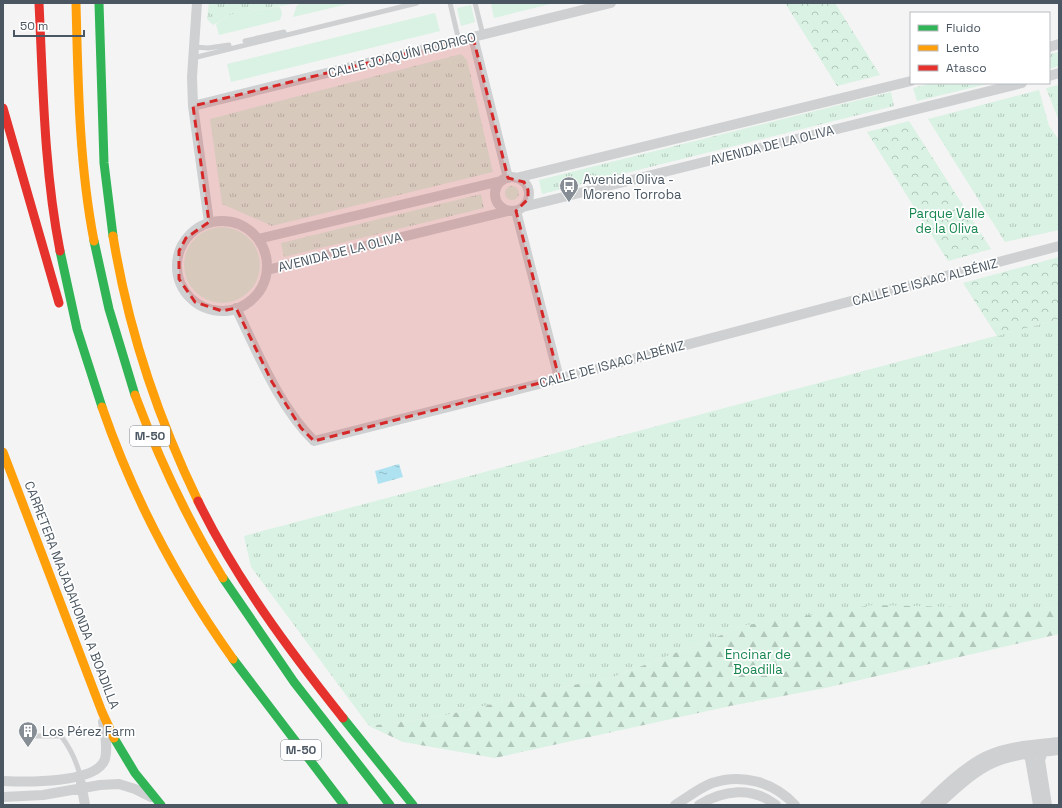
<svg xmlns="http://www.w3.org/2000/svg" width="1062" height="808" viewBox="0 0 1062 808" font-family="'Space Grotesk',sans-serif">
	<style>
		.grass { fill: url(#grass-tufts) }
		.forest { fill: url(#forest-firs) }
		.park { fill: url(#park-crowns) }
		.garden { fill: #d9f2e3 }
		.water { fill: url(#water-ripples) }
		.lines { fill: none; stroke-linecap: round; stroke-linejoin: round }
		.lane { stroke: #ced0d2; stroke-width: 5 }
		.street { stroke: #ced0d2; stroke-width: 10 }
		.fast { stroke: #30b455; stroke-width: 9 }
		.slow { stroke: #ff9f0a; stroke-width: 9 }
		.jam { stroke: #e5322d; stroke-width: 9 }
		.marked { fill: #d62828; fill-opacity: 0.2; stroke: #d62828; stroke-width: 3; stroke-dasharray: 8 5; stroke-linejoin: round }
		.labels { text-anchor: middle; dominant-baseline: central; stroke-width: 3.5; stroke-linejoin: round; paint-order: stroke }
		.shield { fill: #fff; stroke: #808990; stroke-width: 1 }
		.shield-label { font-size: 12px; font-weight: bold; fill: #4a5661 }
		.street-label { font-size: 13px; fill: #4a5661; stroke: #fff }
		.poi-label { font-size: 13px; fill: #4a5661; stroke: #fff; text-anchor: start }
		.park-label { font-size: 13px; fill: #17864f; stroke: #fff }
	</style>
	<defs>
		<pattern id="grass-tufts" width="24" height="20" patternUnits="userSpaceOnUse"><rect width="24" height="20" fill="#d9f2e3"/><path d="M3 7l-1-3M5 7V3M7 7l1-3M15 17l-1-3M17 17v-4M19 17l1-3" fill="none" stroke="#b2c7bb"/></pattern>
		<pattern id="forest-firs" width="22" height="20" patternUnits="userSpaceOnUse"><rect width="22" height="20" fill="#d9f2e3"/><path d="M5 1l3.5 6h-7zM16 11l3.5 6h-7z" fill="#b2c7bb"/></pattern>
		<pattern id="park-crowns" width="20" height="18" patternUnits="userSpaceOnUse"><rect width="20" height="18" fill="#d9f2e3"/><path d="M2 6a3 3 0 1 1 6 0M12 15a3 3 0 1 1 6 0" fill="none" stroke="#b2c7bb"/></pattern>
		<pattern id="water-ripples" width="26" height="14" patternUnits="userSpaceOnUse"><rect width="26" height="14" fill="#aee2f0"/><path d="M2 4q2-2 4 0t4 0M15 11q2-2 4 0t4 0" fill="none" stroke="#90bac6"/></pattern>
	</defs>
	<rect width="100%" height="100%" fill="#f4f4f4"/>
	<!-- grass -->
	<path class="grass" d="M 209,3 L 297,3 L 252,11 L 251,8 L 230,15 L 213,25 L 207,19 Z
		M 1059,52 L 1059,66 L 1049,69 L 1049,54 Z
		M 461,54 L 467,60 L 493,172 L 272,226 L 222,204 L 210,119 Z
		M 932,83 L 991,83 L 917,101 L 913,88 Z
		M 1059,85 L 1059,121 L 1046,88 Z
		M 1039,90 L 1049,126 L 1059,140 L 1059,230 L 1005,242 L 928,119 Z
		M 891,92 L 894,106 L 542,194 L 539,180 Z
		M505 193a7 7 0 1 1 14 0a7 7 0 1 1-14 0Z
		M 481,194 L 484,208 L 284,257 L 281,243 Z
		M 1059,319 L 1059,605 L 1037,609 L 747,625 L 611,678 L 568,686 L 438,717 L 369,726 L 251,567 L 244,536 Z"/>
	<!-- forest -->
	<path class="forest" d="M 873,605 L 1037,609 L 1059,605 L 1059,634 L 825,688 L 730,706 L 495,758 L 403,742 L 369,726 L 438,717 L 568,686 L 611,678 L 747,625 Z"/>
	<!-- park -->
	<path class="park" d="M 785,3 L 835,3 L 880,75 L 837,86 Z
		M 909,121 L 991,249 L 948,261 L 867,132 Z
		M 1059,257 L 1059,319 L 997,336 L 963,283 Z"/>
	<!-- garden -->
	<path class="garden" d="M 304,3 L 352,3 L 293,17 L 297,5 Z
		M 491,3 L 554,3 L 494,18 Z
		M 471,5 L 475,22 L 461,26 L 457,8 Z
		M 276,7 L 280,7 L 282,14 L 280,20 L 219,35 L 216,24 L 230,15 L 251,8 L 252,11 Z
		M 435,13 L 440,31 L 231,82 L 227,64 Z
		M184 265a38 38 0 1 1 76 0a38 38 0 1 1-76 0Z"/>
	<!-- water -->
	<path class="water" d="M 399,464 L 403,477 L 378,484 L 375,471 Z"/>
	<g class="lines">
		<!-- lane -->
		<path class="lane" d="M 450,3 L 459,41
			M 475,3 L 483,35
			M 245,41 L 284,32
			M 194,47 L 208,48 L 229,45
			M 193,58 L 417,3
			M 31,736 L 61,736 C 71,749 76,760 80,775"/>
		<!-- street -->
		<path class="street" d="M 197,3 L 192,77 L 193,106 L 209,222
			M 473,37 L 508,178
			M 1049,47 L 1059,44
			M 1049,76 L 1059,73
			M 193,106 L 611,3
			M495 194a17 17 0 1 1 34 0a17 17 0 1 1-34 0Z
			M 516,178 L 911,81
			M 523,207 L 1022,83
			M 516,211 L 559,378
			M177 266a45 45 0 1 1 90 0a45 45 0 1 1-90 0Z
			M 258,239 L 501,181
			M 267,270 L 508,211
			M 236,308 C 258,353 278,405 314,441 L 535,385 L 1059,246
			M 1043,752 L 1040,760 L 1047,805
			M 1027,754 L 1030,759 L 1038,805
			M 3,781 C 25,782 97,784 105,759 C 108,747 105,734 103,722
			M 81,783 L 85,805
			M 3,797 L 43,795 L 100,785 L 119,784 L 135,789 L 151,797
			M 675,805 C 687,798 699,788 712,783 C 742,773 774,782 795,805
			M 699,805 C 723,790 752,786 776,805
			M 925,805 C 942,789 959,772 979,760 C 1002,746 1033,745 1059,742
			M 938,805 C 953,791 969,776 987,766 C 1008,754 1035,753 1059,750"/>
		<!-- fast -->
		<path class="fast" d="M 99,3 L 104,163 L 113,236
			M 94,241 L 109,309 L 135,395
			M 60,251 L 77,329 L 102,407
			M 223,578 L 294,682 L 390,805
			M 233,659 L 344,805
			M 343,718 L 413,805
			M 114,738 L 135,773 L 161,805"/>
		<!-- slow -->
		<path class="slow" d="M 76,3 C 78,83 79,163 94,241
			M 113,236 C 128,329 157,416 198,501
			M 135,395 C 159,459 187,519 223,578
			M 102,407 C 133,497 178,582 233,659
			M 3,452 L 102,712 L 114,738"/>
		<!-- jam -->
		<path class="jam" d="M 39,3 C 43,85 44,170 60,251
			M 3,108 L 59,303
			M 198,501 C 236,579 289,650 343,718"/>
	</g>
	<!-- marked area -->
	<path class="marked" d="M 473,37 L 508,178 L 524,182 L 528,190 L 528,199 L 516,211 L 559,378 L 314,441 L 301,428 L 272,382 L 236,308 L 222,311 L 195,302 L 179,279 L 179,251 L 186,238 L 209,222 L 193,106 Z"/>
	<!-- icons -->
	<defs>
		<g id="bus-pin" transform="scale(1)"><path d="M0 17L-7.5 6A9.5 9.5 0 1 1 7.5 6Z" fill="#868d94" stroke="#fff"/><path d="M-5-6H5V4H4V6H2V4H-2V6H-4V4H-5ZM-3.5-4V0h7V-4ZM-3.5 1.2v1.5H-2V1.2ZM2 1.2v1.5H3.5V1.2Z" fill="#fff"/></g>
		<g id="building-pin" transform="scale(1)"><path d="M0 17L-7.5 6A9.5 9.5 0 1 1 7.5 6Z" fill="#868d94" stroke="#fff"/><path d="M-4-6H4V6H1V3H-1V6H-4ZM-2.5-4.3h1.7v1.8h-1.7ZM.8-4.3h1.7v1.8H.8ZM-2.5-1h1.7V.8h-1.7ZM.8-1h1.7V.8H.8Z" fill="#fff"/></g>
	</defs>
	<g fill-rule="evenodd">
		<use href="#bus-pin" x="569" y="186"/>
		<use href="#building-pin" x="28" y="731"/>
	</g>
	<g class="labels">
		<!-- shield labels -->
		<g class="shield">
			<rect x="130" y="426" width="40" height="20" rx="3"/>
			<rect x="281" y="740" width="40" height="20" rx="3"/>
		</g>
		<g class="shield-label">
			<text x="150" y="436">M-50</text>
			<text x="301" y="750">M-50</text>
		</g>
		<!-- street labels -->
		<g class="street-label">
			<text transform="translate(402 55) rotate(-14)">CALLE JOAQUÍN RODRIGO</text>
			<text transform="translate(772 145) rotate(-14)">AVENIDA DE LA OLIVA</text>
			<text transform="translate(340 252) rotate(-14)">AVENIDA DE LA OLIVA</text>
			<text transform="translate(925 282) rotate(-15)">CALLE DE ISAAC ALBÉNIZ</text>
			<text transform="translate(612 364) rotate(-15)">CALLE DE ISAAC ALBÉNIZ</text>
			<text transform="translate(72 595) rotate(69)">CARRETERA MAJADAHONDA A BOADILLA</text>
		</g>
		<!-- poi labels -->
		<g class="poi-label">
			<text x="583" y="179">Avenida Oliva -<tspan x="583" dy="15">Moreno Torroba</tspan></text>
			<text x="42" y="731">Los Pérez Farm</text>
		</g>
		<!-- park labels -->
		<g class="park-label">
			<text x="947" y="213">Parque Valle<tspan x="947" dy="15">de la Oliva</tspan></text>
			<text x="758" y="654">Encinar de<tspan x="758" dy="15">Boadilla</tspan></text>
		</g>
	</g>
	<!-- border -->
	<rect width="1062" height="808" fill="none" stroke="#4a5661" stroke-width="8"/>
	<!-- legend -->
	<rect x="910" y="12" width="140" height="72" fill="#ffffff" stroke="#b7bbc0"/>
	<rect x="918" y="25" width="20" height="6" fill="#30b455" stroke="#b7bbc0"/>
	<text x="946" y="32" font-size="12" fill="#4a5661">Fluido</text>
	<rect x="918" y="45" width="20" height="6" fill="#ff9f0a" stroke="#b7bbc0"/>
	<text x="946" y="52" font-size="12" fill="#4a5661">Lento</text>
	<rect x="918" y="65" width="20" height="6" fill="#e5322d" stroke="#b7bbc0"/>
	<text x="946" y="72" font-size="12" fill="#4a5661">Atasco</text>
	<!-- scale -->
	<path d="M14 30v6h70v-6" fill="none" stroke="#4a5661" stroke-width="2"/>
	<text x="20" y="30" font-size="12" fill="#4a5661" stroke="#ffffff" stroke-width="3" paint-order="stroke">50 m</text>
</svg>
